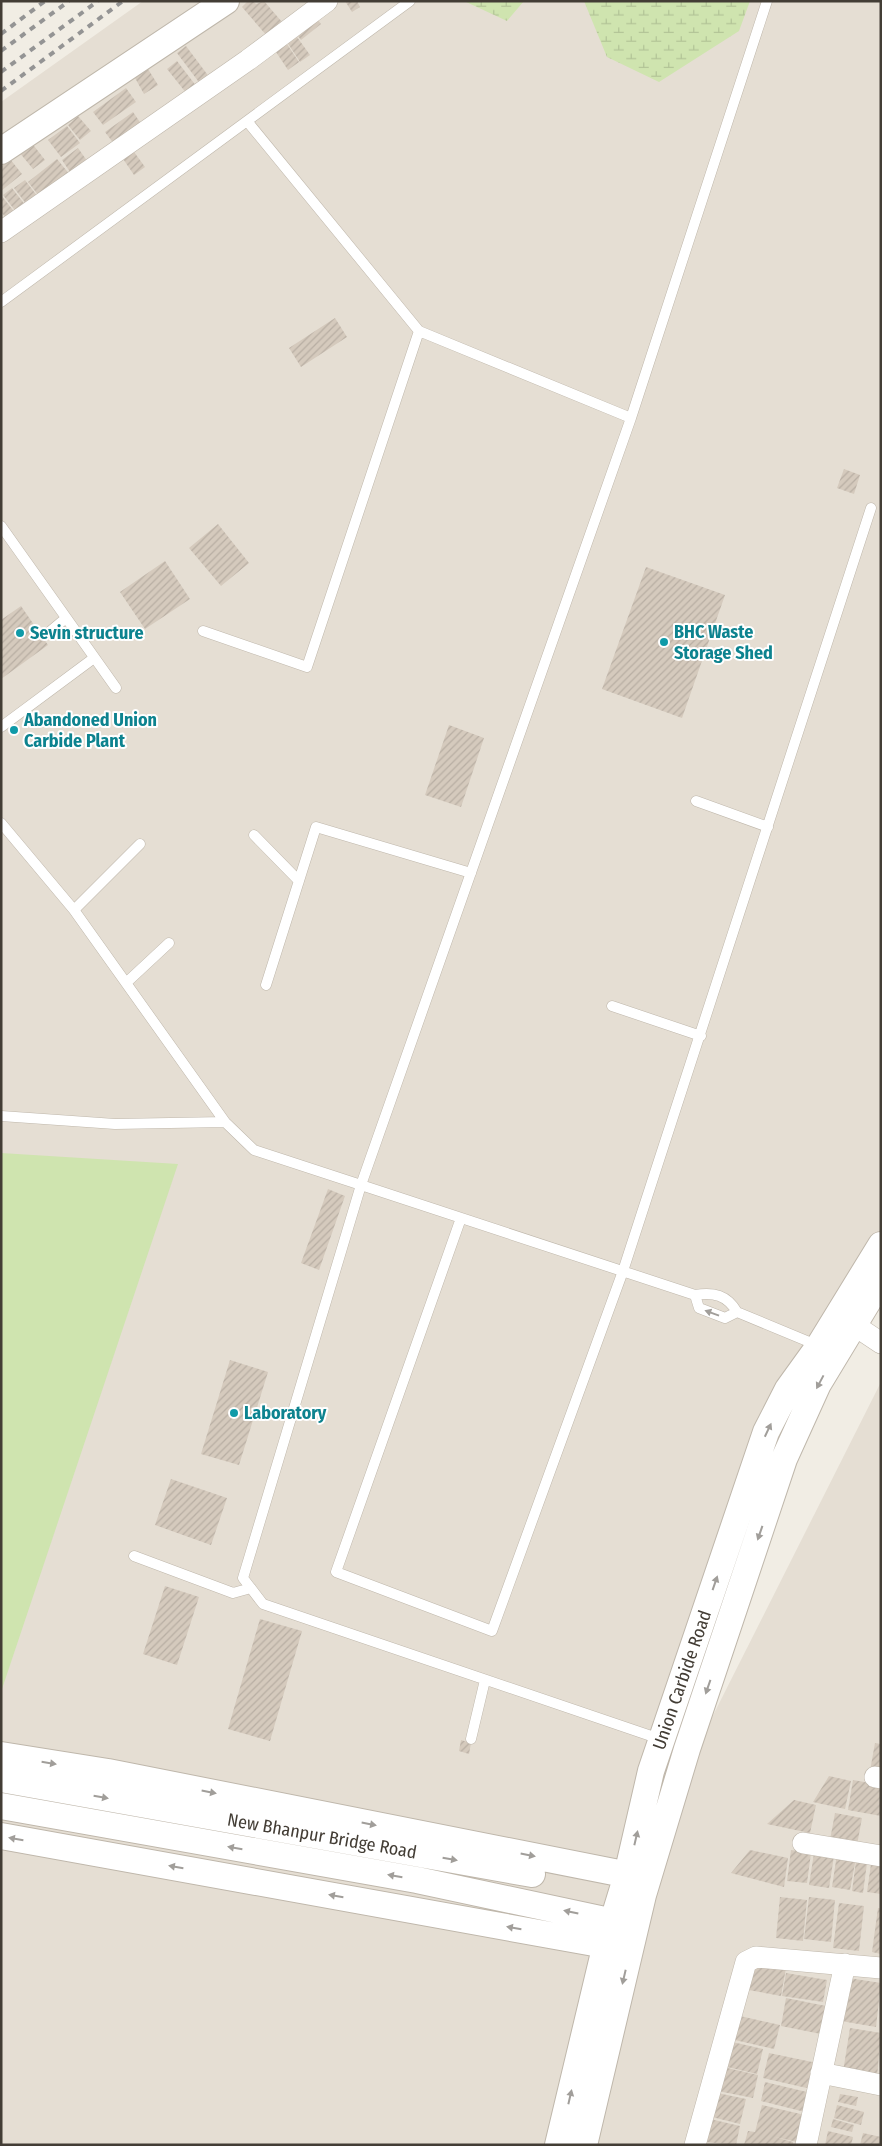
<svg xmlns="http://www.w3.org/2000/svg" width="882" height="2146" viewBox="0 0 882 2146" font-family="'Fira Sans Condensed',sans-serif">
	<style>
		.residential { fill: #e5ded3 }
		.green { fill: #cfe4af }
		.wetland { fill: url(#wetland-marsh) }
		.building { fill: url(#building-hatch) }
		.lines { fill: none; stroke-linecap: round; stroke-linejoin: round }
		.service-casing { stroke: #bfb7ab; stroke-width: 11 }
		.minor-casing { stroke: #bfb7ab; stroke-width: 22 }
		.tertiary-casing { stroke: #bfb7ab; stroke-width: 28 }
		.service { stroke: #fff; stroke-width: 10 }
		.minor { stroke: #fff; stroke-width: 21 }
		.tertiary { stroke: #fff; stroke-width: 26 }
		.rail { stroke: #949494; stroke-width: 4; stroke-dasharray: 6 6; stroke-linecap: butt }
		.oneway { fill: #a19e9a }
		.culture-dot { fill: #0f9aa8; stroke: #fff; stroke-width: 2 }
		.labels { text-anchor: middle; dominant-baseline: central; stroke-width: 4; stroke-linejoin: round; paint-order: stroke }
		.culture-label { font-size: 18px; font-weight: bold; fill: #0d838f; stroke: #fff; text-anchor: start }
		.street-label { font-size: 18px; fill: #433d35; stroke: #fff }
	</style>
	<defs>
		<pattern id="wetland-marsh" width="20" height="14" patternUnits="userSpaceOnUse" patternTransform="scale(1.25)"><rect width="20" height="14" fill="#cfe4af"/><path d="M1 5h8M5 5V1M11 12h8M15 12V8" fill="none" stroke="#b3c497"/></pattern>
		<pattern id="building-hatch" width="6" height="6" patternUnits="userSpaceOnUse" patternTransform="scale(1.25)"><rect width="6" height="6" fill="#d5cabd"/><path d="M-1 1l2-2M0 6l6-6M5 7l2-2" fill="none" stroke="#b8aea3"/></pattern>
	</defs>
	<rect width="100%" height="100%" fill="#f1ede4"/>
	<!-- residential -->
	<path class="residential" d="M 143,1 L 881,1 L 881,1234 L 788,1389 L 618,1888 L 552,2145 L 1,2145 L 1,102 Z
		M 881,1382 L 881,2145 L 560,2145 L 611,1918 Z"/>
	<!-- green -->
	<path class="green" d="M 1,1153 L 178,1164 L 1,1692 Z"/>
	<!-- wetland -->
	<path class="wetland" d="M 464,1 L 524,1 L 507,21 Z
		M 584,1 L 750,1 L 739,31 L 659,82 L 607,57 Z"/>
	<!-- building -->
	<path class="building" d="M 248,1 L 253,1 L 256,4 L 264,1 L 282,22 L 267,36 L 242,7 Z
		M 345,1 L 357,1 L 360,7 L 352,12 Z
		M 314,15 L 321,24 L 301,40 L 294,31 Z
		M 292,30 L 310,55 L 300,62 L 283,36 Z
		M 283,38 L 299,62 L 288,70 L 272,46 Z
		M 186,46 L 210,78 L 201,85 L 177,53 Z
		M 177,61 L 197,87 L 187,94 L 167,69 Z
		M 148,69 L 158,85 L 144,94 L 135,78 Z
		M 126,88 L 136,102 L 103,125 L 93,112 Z
		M 133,112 L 144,128 L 117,148 L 105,132 Z
		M 78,116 L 91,131 L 80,140 L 68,125 Z
		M 67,126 L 80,143 L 61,157 L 48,140 Z
		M 31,142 L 45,160 L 33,169 L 19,152 Z
		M 129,145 L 145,167 L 134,175 L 119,153 Z
		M 78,148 L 90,165 L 74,178 L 62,160 Z
		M 10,159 L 22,174 L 1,191 L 1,167 Z
		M 57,159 L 71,176 L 42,200 L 28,182 Z
		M 25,180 L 38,197 L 27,205 L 14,188 Z
		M 12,188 L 26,206 L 17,213 L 3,195 Z
		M 1,195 L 16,214 L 8,220 L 1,212 Z
		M 335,318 L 347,337 L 301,367 L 289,348 Z
		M 844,469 L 860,475 L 854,494 L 837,488 Z
		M 218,524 L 249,563 L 221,586 L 189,548 Z
		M 165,561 L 190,599 L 145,629 L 120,592 Z
		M 646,567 L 725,595 L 682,718 L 602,689 Z
		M 21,606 L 48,645 L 1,679 L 1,620 Z
		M 449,725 L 484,738 L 461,807 L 425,795 Z
		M 328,1189 L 345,1196 L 319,1270 L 301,1263 Z
		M 230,1360 L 268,1372 L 239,1465 L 201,1454 Z
		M 171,1479 L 227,1498 L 211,1545 L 155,1525 Z
		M 165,1586 L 199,1597 L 177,1665 L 143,1654 Z
		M 260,1619 L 302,1631 L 270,1741 L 228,1729 Z
		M 461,1740 L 471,1743 L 469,1754 L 459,1751 Z
		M 875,1743 L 881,1744 L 881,1773 L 870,1771 Z
		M 829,1776 L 851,1781 L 845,1809 L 813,1802 Z
		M 853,1780 L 881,1785 L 881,1816 L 848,1810 Z
		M 794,1800 L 816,1805 L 810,1833 L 767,1824 Z
		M 835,1813 L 862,1818 L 857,1845 L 830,1840 Z
		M 750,1850 L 788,1858 L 784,1887 L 731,1873 Z
		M 791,1850 L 811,1853 L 807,1883 L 787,1881 Z
		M 814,1853 L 834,1856 L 829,1888 L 809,1885 Z
		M 837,1854 L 856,1858 L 850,1890 L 832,1887 Z
		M 856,1861 L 867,1863 L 863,1893 L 852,1891 Z
		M 871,1864 L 881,1865 L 881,1894 L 867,1892 Z
		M 780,1897 L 807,1900 L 803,1941 L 776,1938 Z
		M 809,1897 L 835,1900 L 831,1942 L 804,1939 Z
		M 839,1903 L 864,1906 L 859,1951 L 833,1948 Z
		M 878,1908 L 881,1908 L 881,1954 L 872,1952 Z
		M 749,1961 L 786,1968 L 781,1996 L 743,1989 Z
		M 786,1973 L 827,1980 L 823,2002 L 782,1996 Z
		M 848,1978 L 881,1983 L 876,2027 L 841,2021 Z
		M 786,1998 L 831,2007 L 826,2035 L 781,2026 Z
		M 740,2016 L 780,2025 L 774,2049 L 735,2040 Z
		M 850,2028 L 881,2033 L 877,2077 L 843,2072 Z
		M 728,2041 L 763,2049 L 757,2074 L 723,2066 Z
		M 769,2053 L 817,2063 L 811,2089 L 763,2078 Z
		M 723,2067 L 758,2075 L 753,2098 L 718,2091 Z
		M 765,2082 L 811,2093 L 805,2112 L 761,2101 Z
		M 713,2092 L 746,2099 L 740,2124 L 708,2116 Z
		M 840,2094 L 858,2097 L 856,2106 L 838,2102 Z
		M 762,2105 L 809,2116 L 802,2143 L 775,2137 L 793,2142 L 793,2145 L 744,2145 L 748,2131 L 755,2132 Z
		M 837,2105 L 864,2112 L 861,2125 L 834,2118 Z
		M 710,2119 L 740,2126 L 736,2145 L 705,2142 Z
		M 833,2119 L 854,2125 L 852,2132 L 831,2127 Z
		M 828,2131 L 853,2137 L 851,2145 L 825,2145 Z
		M 863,2133 L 881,2137 L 881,2145 L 860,2145 Z"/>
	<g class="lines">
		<!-- service casing -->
		<g class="service-casing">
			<path id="service" d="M 767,1 L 631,418 L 361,1185 L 695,1295 C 714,1292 727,1295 737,1312 L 819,1346
				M 1,302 L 410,1
				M 419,331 L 631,418
				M 1,526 L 116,688
				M 203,631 L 307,667 L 419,331 L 247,121
				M 47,634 L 66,618
				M 1,727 L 94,658
				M 696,801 L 768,827
				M 1,823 L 74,910 L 225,1122 L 254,1150 L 361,1185 L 243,1578 L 263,1604 L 660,1739
				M 254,835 L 299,881
				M 74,910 L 140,844
				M 126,983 L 169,943
				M 266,985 L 316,827 L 471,873
				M 612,1006 L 701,1036
				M 1,1116 L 115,1124 L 225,1122
				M 461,1218 L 336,1572 L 492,1631 L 623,1271 L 871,508
				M 695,1295 L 699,1308 L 725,1318 L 737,1312
				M 134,1556 L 233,1593 L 251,1588
				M 471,1739 L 485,1680"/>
		</g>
		<!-- minor casing -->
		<g class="minor-casing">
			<path id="minor" d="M 1,232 L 248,60 L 327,1
				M 854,1325 L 881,1343
				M 875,1777 L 881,1778
				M 803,1843 L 881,1856
				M 821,2073 L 881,2085
				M 695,2145 L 746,1962 L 756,1957 L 881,1968
				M 806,2145 L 845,1964"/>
		</g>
		<!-- tertiary casing -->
		<g class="tertiary-casing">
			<path id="tertiary" d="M 1,151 L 226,1
				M 1,1755 L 108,1772 L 644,1878
				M 1,1779 L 532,1874
				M 1,1806 L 417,1880 L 628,1925
				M 1,1836 L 622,1948
				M 558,2145 L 606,1944 L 627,1875 L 651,1771 L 766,1432 L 788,1389 L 819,1346 L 881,1245
				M 584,2145 L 643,1895 L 687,1749 L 784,1459 L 818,1384 L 881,1280"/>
		</g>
		<!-- service -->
		<use href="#service" class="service"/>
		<!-- minor -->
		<use href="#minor" class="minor"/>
		<!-- tertiary -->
		<use href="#tertiary" class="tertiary"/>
		<!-- rail -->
		<path class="rail" d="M 1,34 L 45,1
			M 1,51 L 69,1
			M 1,72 L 98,1
			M 1,91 L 123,1"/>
	</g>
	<!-- one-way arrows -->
	<defs><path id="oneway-solid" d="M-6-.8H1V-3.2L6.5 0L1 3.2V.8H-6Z" transform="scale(1.25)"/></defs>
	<g class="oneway">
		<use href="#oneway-solid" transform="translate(712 1313) rotate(-160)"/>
		<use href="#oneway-solid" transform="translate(820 1382) rotate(118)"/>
		<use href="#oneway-solid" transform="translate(768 1430) rotate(-65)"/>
		<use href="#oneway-solid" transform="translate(760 1533) rotate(109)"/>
		<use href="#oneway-solid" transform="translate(715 1583) rotate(-71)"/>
		<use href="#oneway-solid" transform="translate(708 1687) rotate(109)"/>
		<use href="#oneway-solid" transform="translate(49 1763) rotate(9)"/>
		<use href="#oneway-solid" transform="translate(209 1792) rotate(11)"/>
		<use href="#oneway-solid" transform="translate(101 1797) rotate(10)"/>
		<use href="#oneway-solid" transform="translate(369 1824) rotate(11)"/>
		<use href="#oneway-solid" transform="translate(636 1838) rotate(-77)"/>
		<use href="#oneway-solid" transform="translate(16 1839) rotate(-170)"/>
		<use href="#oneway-solid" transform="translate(235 1848) rotate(-170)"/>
		<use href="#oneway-solid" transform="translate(528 1855) rotate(11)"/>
		<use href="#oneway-solid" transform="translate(450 1859) rotate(10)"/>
		<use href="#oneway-solid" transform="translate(176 1867) rotate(-170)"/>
		<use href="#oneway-solid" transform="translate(395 1876) rotate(-170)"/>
		<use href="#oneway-solid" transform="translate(336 1896) rotate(-170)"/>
		<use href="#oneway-solid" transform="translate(571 1912) rotate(-168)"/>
		<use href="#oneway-solid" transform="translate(514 1928) rotate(-170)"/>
		<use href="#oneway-solid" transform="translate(624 1977) rotate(103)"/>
		<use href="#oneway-solid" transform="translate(570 2097) rotate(-77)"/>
	</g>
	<!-- markers -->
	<g class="culture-dot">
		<circle cx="20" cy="633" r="5"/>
		<circle cx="664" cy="642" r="5"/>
		<circle cx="14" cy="730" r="5"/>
		<circle cx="234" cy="1413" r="5"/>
	</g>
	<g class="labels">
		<!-- culture labels -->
		<g class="culture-label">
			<text x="674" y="632">BHC Waste<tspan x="674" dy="21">Storage Shed</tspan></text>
			<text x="30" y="633">Sevin structure</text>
			<text x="24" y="720">Abandoned Union<tspan x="24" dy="21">Carbide Plant</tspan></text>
			<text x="244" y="1413">Laboratory</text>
		</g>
		<!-- street labels -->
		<g class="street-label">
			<text transform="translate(682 1680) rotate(-71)">Union Carbide Road</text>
			<text transform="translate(322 1836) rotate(10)">New Bhanpur Bridge Road</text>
		</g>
	</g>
	<!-- border -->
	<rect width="882" height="2146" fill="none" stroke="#433d35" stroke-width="5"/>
</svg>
